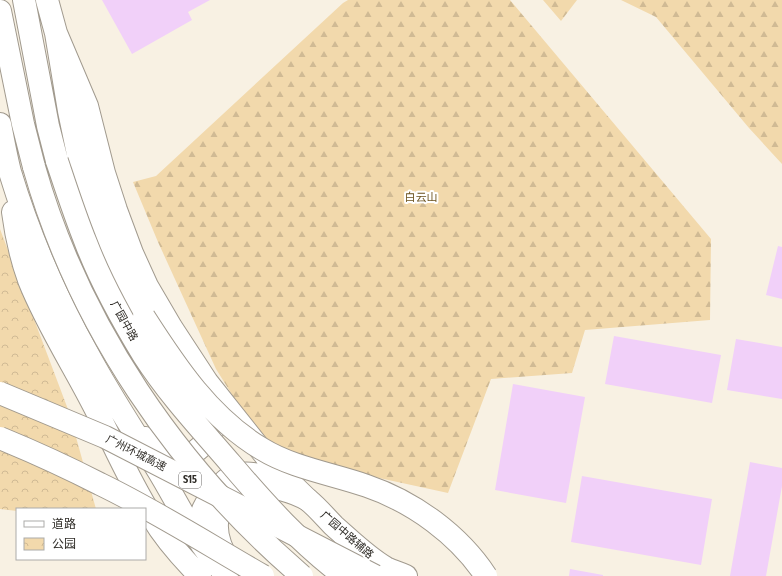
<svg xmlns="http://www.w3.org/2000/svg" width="782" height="576" viewBox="0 0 782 576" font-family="'Fira Sans Condensed','Noto Sans SC',sans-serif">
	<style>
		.forest { fill: url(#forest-firs) }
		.park { fill: url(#park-crowns) }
		.building { fill: #f1d0f9 }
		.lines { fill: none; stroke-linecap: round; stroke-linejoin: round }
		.primary-casing { stroke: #a19a8e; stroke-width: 24 }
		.highway-casing { stroke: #a19a8e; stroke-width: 24 }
		.primary { stroke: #fff; stroke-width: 22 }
		.highway { stroke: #fff; stroke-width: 22 }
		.primary-bridge-casing { stroke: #a19a8e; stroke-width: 24; stroke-linecap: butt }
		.highway-bridge-casing { stroke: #a19a8e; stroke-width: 24; stroke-linecap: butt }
		.primary-bridge { stroke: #fff; stroke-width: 22 }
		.highway-bridge { stroke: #fff; stroke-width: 22 }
		.labels { text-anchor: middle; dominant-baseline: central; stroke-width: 4; stroke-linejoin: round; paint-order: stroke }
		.shield { fill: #fff; stroke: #6d6b68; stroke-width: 1 }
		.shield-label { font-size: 10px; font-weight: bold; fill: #2f2c27 }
		.park-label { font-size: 11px; fill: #6a511d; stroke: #fff }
		.street-label { font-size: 11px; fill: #2f2c27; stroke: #fff }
	</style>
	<defs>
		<pattern id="forest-firs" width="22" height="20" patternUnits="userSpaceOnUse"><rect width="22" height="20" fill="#f2d9ac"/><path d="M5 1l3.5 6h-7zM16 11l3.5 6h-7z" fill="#d0ba94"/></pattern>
		<pattern id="park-crowns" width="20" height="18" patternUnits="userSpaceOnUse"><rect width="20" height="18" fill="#f2d9ac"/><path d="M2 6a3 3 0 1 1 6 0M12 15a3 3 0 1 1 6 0" fill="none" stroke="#d0ba94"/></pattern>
	</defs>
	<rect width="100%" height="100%" fill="#f8f1e3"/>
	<!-- forest -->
	<path class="forest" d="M 348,0 L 510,0 L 711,239 L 710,320 L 585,330 L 572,373 L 491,379 L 448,493 L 269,454 L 216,369 L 158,242 L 133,182 L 156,176 L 343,3 Z
		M 543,0 L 577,0 L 561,21 Z
		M 621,0 L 782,0 L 782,164 L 749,128 L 656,17 Z"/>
	<!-- park -->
	<path class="park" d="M 0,229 L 69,412 L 96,509 L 17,509 L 17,511 L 0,509 Z"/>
	<!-- building -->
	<path class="building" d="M 102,0 L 210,0 L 188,12 L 192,20 L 132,54 Z
		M 778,246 L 782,247 L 782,299 L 766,295 Z
		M 614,336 L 721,355 L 712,403 L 605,384 Z
		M 736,339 L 782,347 L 782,399 L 727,390 Z
		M 513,384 L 585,397 L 566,503 L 495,490 Z
		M 750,462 L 782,468 L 782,486 L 766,576 L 730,576 Z
		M 582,476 L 712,499 L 701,565 L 571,542 Z
		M 570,569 L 603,575 L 603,576 L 569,576 Z"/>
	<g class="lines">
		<!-- primary casing -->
		<g class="primary-casing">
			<path id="primary" d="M 24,0 L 48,126 L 57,161
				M 47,0 L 56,33 L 69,111 L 79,159 L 90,196 L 106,237 L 126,282 L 144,317
				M 0,11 L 23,124 L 34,167
				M 56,33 L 87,106 L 104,173 L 116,210 L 132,253 L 147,286 L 171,327 L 207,382 L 276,469 L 308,500
				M 0,124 C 3,140 6,156 10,172 C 29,235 58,301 90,358 C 110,395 134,431 156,467 C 179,504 196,544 227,576
				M 13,212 C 16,235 21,258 29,280 C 46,323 72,363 93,404 C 113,442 129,481 152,517 C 165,539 182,558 200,576
				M 145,438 C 151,445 157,452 166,455 C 193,465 217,436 217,411 C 217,406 215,401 213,396
				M 202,545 C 201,539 199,530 200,524 C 200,513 207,501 214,493 C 218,488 223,482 229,478 C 244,468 273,477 288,485"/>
		</g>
		<!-- highway casing -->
		<g class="highway-casing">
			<path id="highway" d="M 231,562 C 222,553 216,537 217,523 C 218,512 227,500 236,494 C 242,491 249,486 256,486 C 271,485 295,492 308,500 C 317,507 326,518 334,526 C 350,540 367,557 386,568 C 392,571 399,573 406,576"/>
		</g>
		<!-- primary -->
		<use href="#primary" class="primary"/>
		<!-- highway -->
		<use href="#highway" class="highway"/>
		<!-- primary-bridge casing -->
		<g class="primary-bridge-casing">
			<path id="primary-bridge" d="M 57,161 C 66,188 75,216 86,243 C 101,282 122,320 144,356 C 169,395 201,429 231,464 C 265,504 302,545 344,576
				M 34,167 C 79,326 177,469 302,576
				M 144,317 C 176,367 210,418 262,449 C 293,468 333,474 367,486 C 414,502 459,535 486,576"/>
		</g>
		<!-- highway-bridge casing -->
		<g class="highway-bridge-casing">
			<path id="highway-bridge" d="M 0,393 L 105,437 L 375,576
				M 0,438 C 34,452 67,467 100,484 C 156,511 209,545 263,576"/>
		</g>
		<!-- primary-bridge -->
		<use href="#primary-bridge" class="primary-bridge"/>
		<!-- highway-bridge -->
		<use href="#highway-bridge" class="highway-bridge"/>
	</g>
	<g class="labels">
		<!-- shield labels -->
		<rect class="shield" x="179" y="472" width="22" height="16" rx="3"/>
		<g class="shield-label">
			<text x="190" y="480">S15</text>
		</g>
		<!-- park labels -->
		<g class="park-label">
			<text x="421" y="197">白云山</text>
		</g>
		<!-- street labels -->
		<g class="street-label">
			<text transform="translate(124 321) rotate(61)">广园中路</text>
			<text transform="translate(136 453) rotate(27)">广州环城高速</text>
			<text transform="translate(347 535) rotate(41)">广园中路辅路</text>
		</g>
	</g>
	<!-- legend -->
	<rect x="16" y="508" width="130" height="52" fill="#ffffff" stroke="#acaba9"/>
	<rect x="24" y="521" width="20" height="6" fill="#ffffff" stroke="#acaba9"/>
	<text x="52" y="528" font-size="12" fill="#2f2c27">道路</text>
	<rect x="24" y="538" width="20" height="12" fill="url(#park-crowns)" stroke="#acaba9"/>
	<text x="52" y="548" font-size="12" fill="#2f2c27">公园</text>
</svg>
